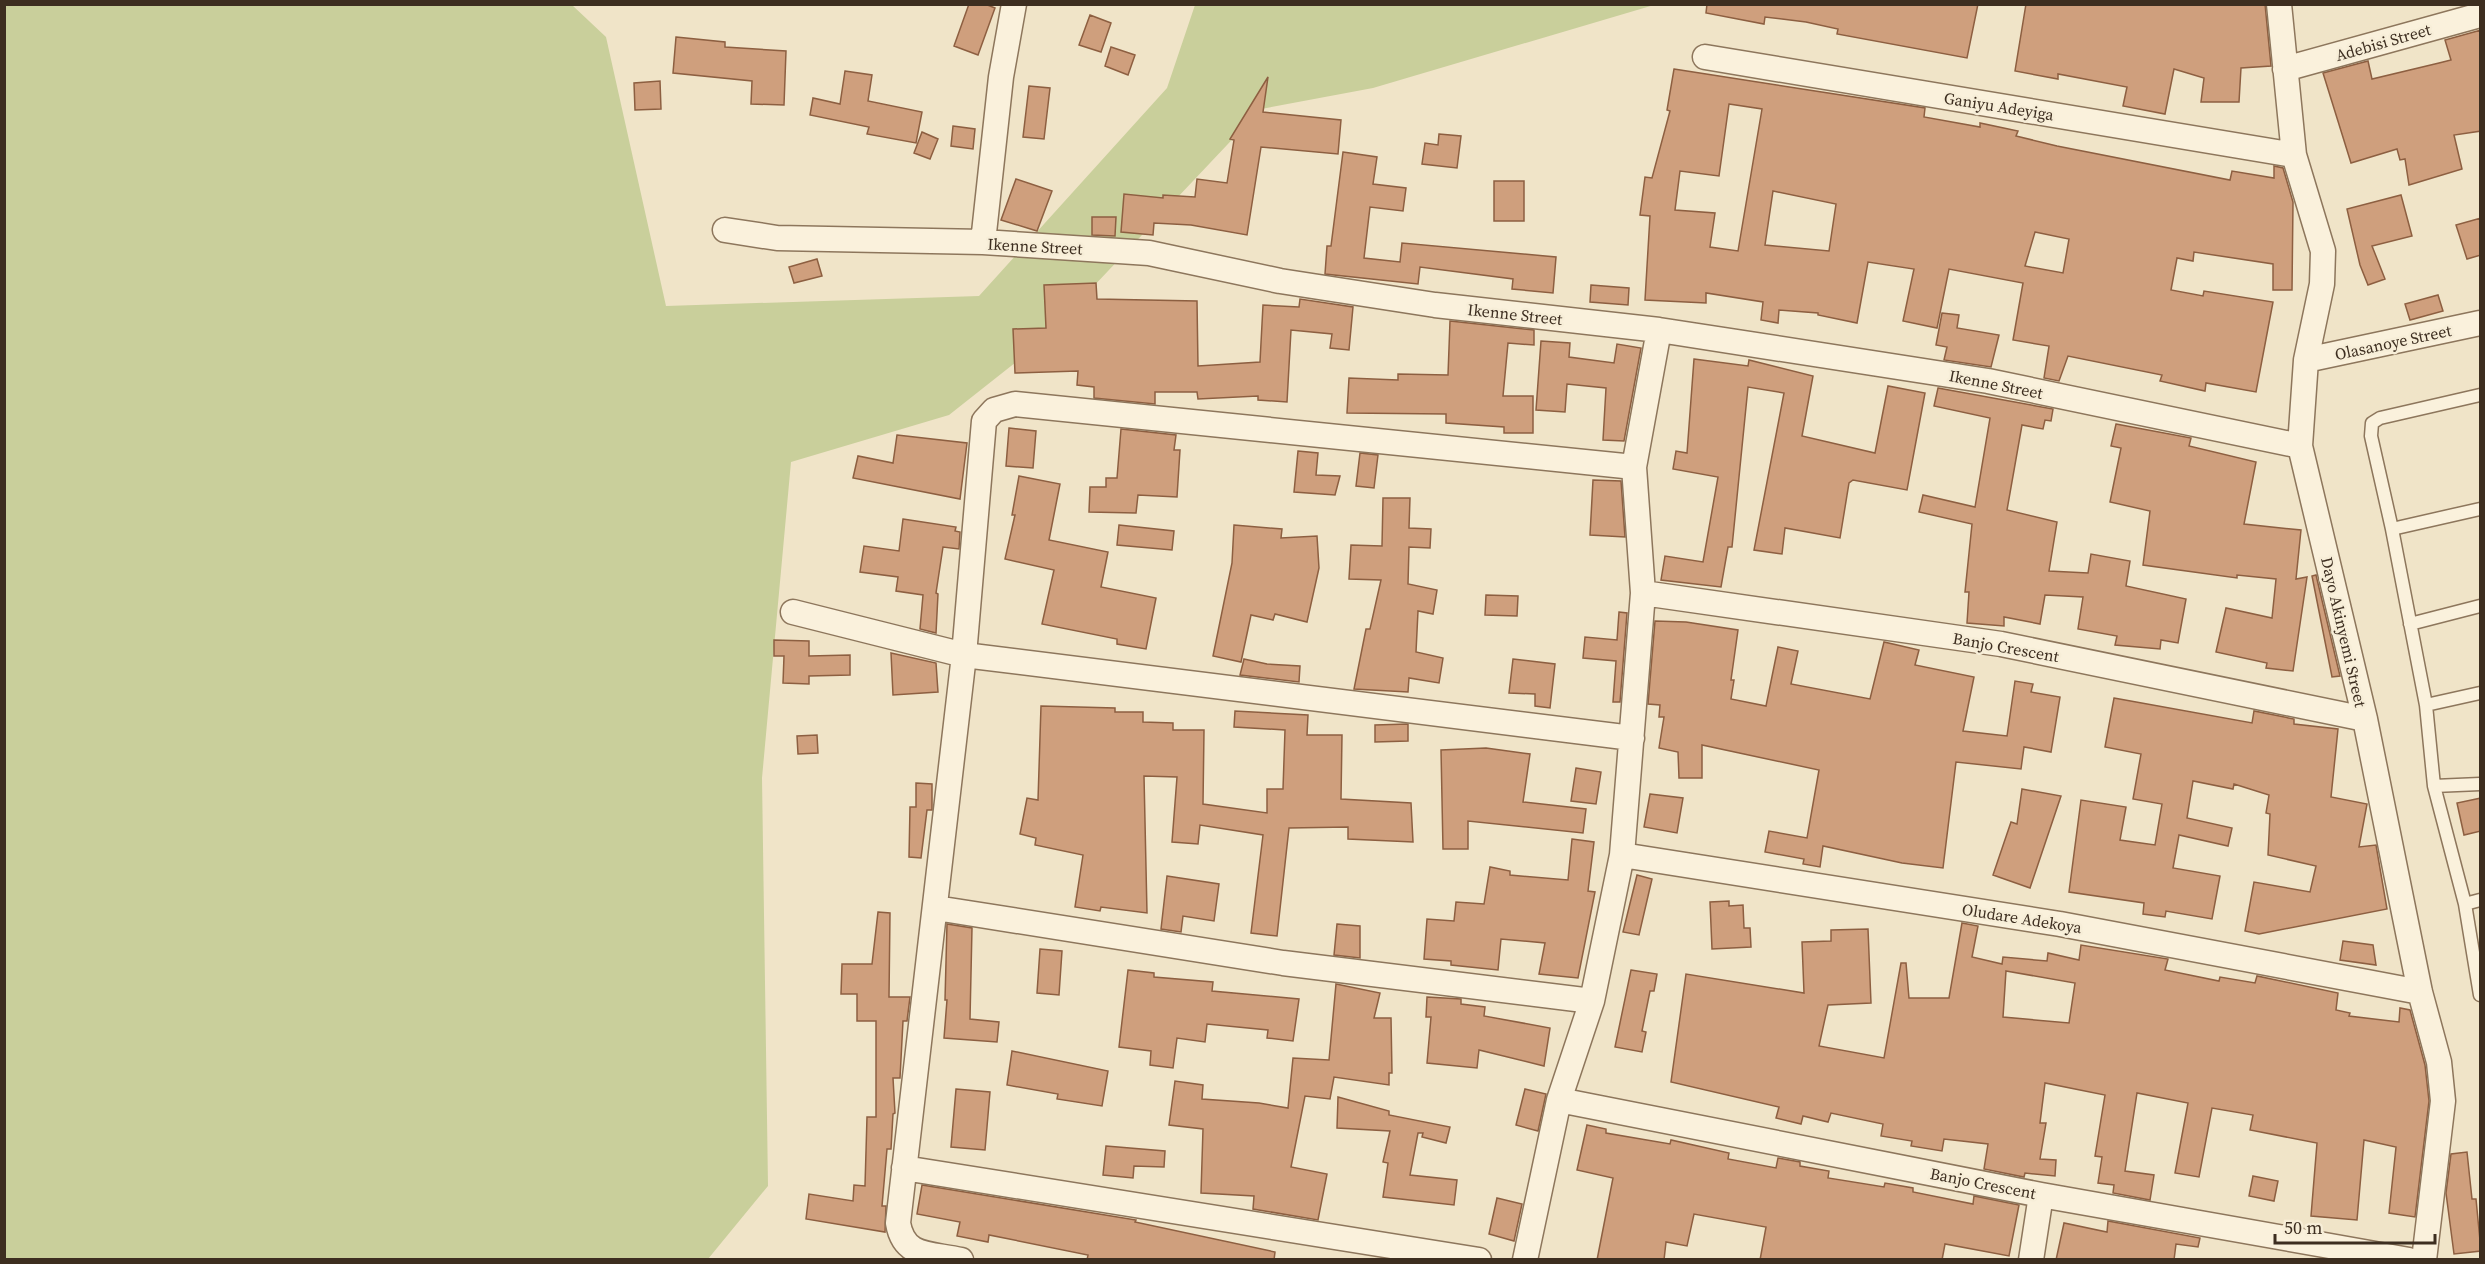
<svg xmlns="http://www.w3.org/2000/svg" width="2485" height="1264" viewBox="0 0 2485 1264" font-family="'Source Serif 4',serif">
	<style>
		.green { fill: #c9cf9b }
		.building { fill: #cf9f7d; stroke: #8d5f41; stroke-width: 1.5; fill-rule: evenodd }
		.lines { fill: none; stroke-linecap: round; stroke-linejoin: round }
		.service-casing { stroke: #8d765c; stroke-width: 15 }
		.minor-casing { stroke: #8d765c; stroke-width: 27 }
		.service { stroke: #faf1dc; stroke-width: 12 }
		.minor { stroke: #faf1dc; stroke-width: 24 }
		.labels { text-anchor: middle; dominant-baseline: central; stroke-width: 5; stroke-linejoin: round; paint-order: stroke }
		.street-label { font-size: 16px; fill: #3d2e20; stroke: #f7eed8 }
	</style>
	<rect width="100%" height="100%" fill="#f0e4c8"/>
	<!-- green -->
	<path class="green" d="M 5,5 L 572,5 L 606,37 L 666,306 L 979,296 L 1167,88 L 1195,5 L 1654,5 L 1373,88 L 1261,109 L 1040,343 L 949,415 L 791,462 L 762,778 L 768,1186 L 708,1259 L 5,1260 Z"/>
	<!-- building -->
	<path class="building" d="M 969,4 L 985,4 L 995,8 L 978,55 L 954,46 Z
		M 1707,4 L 1978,4 L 1967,58 L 1837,34 L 1838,29 L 1806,22 L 1765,17 L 1764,24 L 1706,13 Z
		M 2026,4 L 2265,4 L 2271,66 L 2241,68 L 2239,102 L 2201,102 L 2204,78 L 2174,69 L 2165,114 L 2123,106 L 2127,87 L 2058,74 L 2058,79 L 2015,71 Z
		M 1090,15 L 1111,23 L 1101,52 L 1079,45 Z
		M 2481,30 L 2481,131 L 2454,135 L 2462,169 L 2409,185 L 2405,159 L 2400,160 L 2397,149 L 2351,163 L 2323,73 L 2368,61 L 2372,79 L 2439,63 L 2451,60 L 2445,40 Z
		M 676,37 L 725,42 L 725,47 L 786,51 L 784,105 L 751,104 L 752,81 L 673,73 Z
		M 1111,47 L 1135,55 L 1128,75 L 1105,66 Z
		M 1674,69 L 1925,108 L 1924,117 L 1980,127 L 1980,123 L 2018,131 L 2016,136 L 2057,146 L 2230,180 L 2232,171 L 2274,178 L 2274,166 L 2283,168 L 2293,202 L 2292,290 L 2273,290 L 2273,264 L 2194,252 L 2193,261 L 2177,258 L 2171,290 L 2203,296 L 2204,291 L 2273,302 L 2256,392 L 2206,383 L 2205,391 L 2160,381 L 2162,375 L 2068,356 L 2059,381 L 2044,378 L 2049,346 L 2013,340 L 2023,283 L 1949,269 L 1937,328 L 1903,321 L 1914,269 L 1868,262 L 1857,323 L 1818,315 L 1818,313 L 1779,310 L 1778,323 L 1761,320 L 1763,302 L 1706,293 L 1706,303 L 1645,300 L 1650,216 L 1640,215 L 1645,177 L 1652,178 L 1670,111 L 1667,110 ZM 1729,104 L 1762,109 L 1738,251 L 1710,247 L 1715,213 L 1675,210 L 1680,171 L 1719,176 ZM 1773,191 L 1836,204 L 1829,251 L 1765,245 ZM 2035,232 L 2069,239 L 2063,273 L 2025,266 Z
		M 845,71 L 872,75 L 868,101 L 922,112 L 916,143 L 867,134 L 869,127 L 810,115 L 813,98 L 840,104 Z
		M 1268,77 L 1263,112 L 1341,120 L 1338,154 L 1261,147 L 1247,235 L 1191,225 L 1154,223 L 1153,235 L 1121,232 L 1124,194 L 1163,198 L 1163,195 L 1195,197 L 1197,179 L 1227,183 L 1234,140 L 1230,139 Z
		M 660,81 L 661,109 L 635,110 L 634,83 Z
		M 1029,86 L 1050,88 L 1044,139 L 1023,137 Z
		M 953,126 L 975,129 L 973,149 L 951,146 Z
		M 922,132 L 938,139 L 930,159 L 914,153 Z
		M 1439,134 L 1461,136 L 1457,168 L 1422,164 L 1425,143 L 1438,145 Z
		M 1343,152 L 1377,157 L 1373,184 L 1406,188 L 1403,211 L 1370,207 L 1364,258 L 1400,262 L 1402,243 L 1556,257 L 1553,293 L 1512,289 L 1513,279 L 1420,267 L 1418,284 L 1325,274 L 1327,246 L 1331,246 Z
		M 1016,179 L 1052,191 L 1037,231 L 1001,220 Z
		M 1494,181 L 1524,181 L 1524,221 L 1494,221 Z
		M 2401,195 L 2412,236 L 2372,246 L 2385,279 L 2368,285 L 2360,265 L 2347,209 Z
		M 1092,217 L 1116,217 L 1115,236 L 1092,235 Z
		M 2481,218 L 2481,255 L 2467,259 L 2456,225 Z
		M 817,259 L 822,276 L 794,283 L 789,267 Z
		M 1096,283 L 1097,299 L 1197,301 L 1198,366 L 1260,362 L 1263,305 L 1299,307 L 1300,299 L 1353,307 L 1349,350 L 1330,348 L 1332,334 L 1291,330 L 1287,402 L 1258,400 L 1258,396 L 1198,399 L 1197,392 L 1155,392 L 1155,404 L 1094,398 L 1094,387 L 1077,385 L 1078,371 L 1015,373 L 1013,329 L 1046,328 L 1044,285 Z
		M 1591,285 L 1629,288 L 1628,305 L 1590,302 Z
		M 2438,295 L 2443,311 L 2410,320 L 2405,304 Z
		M 1942,313 L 1959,315 L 1957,328 L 1999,335 L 1991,367 L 1944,360 L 1947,347 L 1936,345 Z
		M 1450,321 L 1534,330 L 1534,345 L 1508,343 L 1503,396 L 1533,396 L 1533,433 L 1504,433 L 1504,427 L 1446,423 L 1446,414 L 1347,413 L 1349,378 L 1398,380 L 1398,374 L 1448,375 Z
		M 1541,341 L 1570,343 L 1569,357 L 1614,363 L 1617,344 L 1641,348 L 1624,441 L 1603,440 L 1606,388 L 1567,384 L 1565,412 L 1536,410 Z
		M 1694,359 L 1748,366 L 1749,360 L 1813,376 L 1802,436 L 1875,453 L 1888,386 L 1925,393 L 1907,490 L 1853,480 L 1849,483 L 1840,538 L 1785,528 L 1782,554 L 1754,550 L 1784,393 L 1748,387 L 1732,547 L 1728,547 L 1721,587 L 1661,580 L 1665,556 L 1703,562 L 1718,477 L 1673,469 L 1676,451 L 1687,453 Z
		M 1938,388 L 2053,409 L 2051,421 L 2045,420 L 2043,429 L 2022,425 L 2007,510 L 2057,522 L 2049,571 L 2088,573 L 2091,554 L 2130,561 L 2126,586 L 2186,599 L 2178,643 L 2161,640 L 2160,649 L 2115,645 L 2117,636 L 2078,629 L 2083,597 L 2045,595 L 2040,624 L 2004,617 L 2004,626 L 1967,623 L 1969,592 L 1965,592 L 1972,524 L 1919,512 L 1923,495 L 1975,507 L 1990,418 L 1934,406 Z
		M 2116,424 L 2191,438 L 2189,446 L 2256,462 L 2244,524 L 2301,530 L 2296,579 L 2307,577 L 2293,671 L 2266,668 L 2267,663 L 2216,652 L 2226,608 L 2272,618 L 2276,579 L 2237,575 L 2237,578 L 2143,565 L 2150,511 L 2110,502 L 2121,448 L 2111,446 Z
		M 1009,428 L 1036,431 L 1033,468 L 1006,466 Z
		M 1121,429 L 1176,435 L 1174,450 L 1180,450 L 1177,497 L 1138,495 L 1136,513 L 1089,512 L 1090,487 L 1106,487 L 1106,478 L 1117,478 Z
		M 897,435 L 967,443 L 960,499 L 853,478 L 858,456 L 893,463 Z
		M 1298,451 L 1318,453 L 1316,475 L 1340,476 L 1335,495 L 1294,492 Z
		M 1360,453 L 1378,455 L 1374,488 L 1356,486 Z
		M 1019,476 L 1060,484 L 1049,540 L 1108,552 L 1101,587 L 1156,598 L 1146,649 L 1117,644 L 1117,639 L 1042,624 L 1054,570 L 1005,559 L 1015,515 L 1012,515 Z
		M 1593,480 L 1621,481 L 1625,537 L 1590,535 Z
		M 1383,498 L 1410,498 L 1409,528 L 1431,529 L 1430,548 L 1409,547 L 1408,584 L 1437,590 L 1433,614 L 1418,611 L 1416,652 L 1443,658 L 1439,683 L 1409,678 L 1408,692 L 1354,689 L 1366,629 L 1370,629 L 1381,580 L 1349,579 L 1351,545 L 1382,546 Z
		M 903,519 L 956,527 L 955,531 L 960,532 L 959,549 L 943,547 L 936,593 L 938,594 L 936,633 L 920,629 L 923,595 L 896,591 L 898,577 L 860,572 L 864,546 L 899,551 Z
		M 1119,525 L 1174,531 L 1172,550 L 1117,545 Z
		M 1234,525 L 1282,529 L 1281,538 L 1317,536 L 1319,568 L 1307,622 L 1275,614 L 1273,620 L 1251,615 L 1241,662 L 1213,656 L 1232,563 Z
		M 2316,575 L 2340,676 L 2332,677 L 2312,576 Z
		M 1486,595 L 1518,596 L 1517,616 L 1485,615 Z
		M 1619,612 L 1627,613 L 1620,702 L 1613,702 L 1616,661 L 1583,658 L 1585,637 L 1617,640 Z
		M 1655,621 L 1686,622 L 1738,630 L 1731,680 L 1734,680 L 1731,699 L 1766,706 L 1778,647 L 1798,651 L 1791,684 L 1870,699 L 1884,642 L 1919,650 L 1915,665 L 1974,677 L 1963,731 L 2007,736 L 2015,681 L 2033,684 L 2031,692 L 2060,697 L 2051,752 L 2024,747 L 2021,769 L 1956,762 L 1943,868 L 1902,863 L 1823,846 L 1820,867 L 1803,864 L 1804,859 L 1765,852 L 1769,831 L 1807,838 L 1819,770 L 1702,745 L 1702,778 L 1679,778 L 1678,752 L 1659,748 L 1664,717 L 1659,717 L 1660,705 L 1648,704 Z
		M 774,640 L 809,641 L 809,656 L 850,655 L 850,675 L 809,676 L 809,684 L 783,683 L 784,656 L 774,656 Z
		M 891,653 L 936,663 L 938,692 L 893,695 Z
		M 1244,659 L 1267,664 L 1300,666 L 1299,682 L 1240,675 Z
		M 1513,659 L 1555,664 L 1550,708 L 1535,706 L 1535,694 L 1509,693 Z
		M 2114,698 L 2252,723 L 2254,711 L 2294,719 L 2294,724 L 2338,729 L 2331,797 L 2367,804 L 2359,847 L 2376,845 L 2387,909 L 2259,934 L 2245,931 L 2254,882 L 2310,892 L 2316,866 L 2268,855 L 2270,814 L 2266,813 L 2269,795 L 2234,784 L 2233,789 L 2193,781 L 2187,818 L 2232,828 L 2228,846 L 2179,835 L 2173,868 L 2220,876 L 2212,919 L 2166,911 L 2165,917 L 2143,914 L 2144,903 L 2069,892 L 2081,800 L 2126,807 L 2120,840 L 2155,845 L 2162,804 L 2133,799 L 2141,754 L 2105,747 Z
		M 1041,706 L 1115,708 L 1115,712 L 1143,712 L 1143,722 L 1173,723 L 1173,730 L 1204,730 L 1203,804 L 1267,813 L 1267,789 L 1283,789 L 1285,730 L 1234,727 L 1235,711 L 1308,715 L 1307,735 L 1342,735 L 1341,799 L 1411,803 L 1413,842 L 1348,839 L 1348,827 L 1289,828 L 1277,936 L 1251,933 L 1263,835 L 1200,825 L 1198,844 L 1172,842 L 1177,777 L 1144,776 L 1147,913 L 1101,907 L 1100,911 L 1075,907 L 1083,855 L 1035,845 L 1036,838 L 1020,834 L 1027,798 L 1038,800 Z
		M 1408,724 L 1408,741 L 1375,742 L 1375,725 Z
		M 817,735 L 818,753 L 798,754 L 797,736 Z
		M 1486,748 L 1530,754 L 1523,802 L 1586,809 L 1583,833 L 1468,821 L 1468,849 L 1443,849 L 1441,750 Z
		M 1576,768 L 1601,772 L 1596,804 L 1571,801 Z
		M 916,783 L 932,784 L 932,810 L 927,810 L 921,858 L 909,857 L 910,807 L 916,807 Z
		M 2022,789 L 2061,796 L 2030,888 L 1993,875 L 2011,822 L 2017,824 Z
		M 1650,794 L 1683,798 L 1677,833 L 1644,827 Z
		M 2481,798 L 2481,831 L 2464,835 L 2457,803 Z
		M 1572,839 L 1594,842 L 1588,891 L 1595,892 L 1578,978 L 1539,974 L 1545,943 L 1501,939 L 1498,970 L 1451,965 L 1451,961 L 1424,959 L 1427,919 L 1454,921 L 1456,902 L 1484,904 L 1490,867 L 1510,871 L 1510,875 L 1568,880 Z
		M 1637,875 L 1652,879 L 1639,935 L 1623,932 Z
		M 1167,876 L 1219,884 L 1214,921 L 1183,916 L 1181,932 L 1161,929 Z
		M 1729,901 L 1729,906 L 1743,905 L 1744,928 L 1750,928 L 1751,947 L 1712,949 L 1710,902 Z
		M 878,912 L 890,913 L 889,997 L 910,997 L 907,1021 L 903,1021 L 900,1078 L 893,1078 L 895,1113 L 893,1114 L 891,1149 L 887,1149 L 882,1206 L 886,1206 L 885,1232 L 806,1219 L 809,1194 L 853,1201 L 854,1185 L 865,1186 L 867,1117 L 876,1117 L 876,1021 L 857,1021 L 857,994 L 841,994 L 842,964 L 872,964 Z
		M 1962,923 L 1978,926 L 1972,957 L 2002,964 L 2003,957 L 2047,961 L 2048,953 L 2079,960 L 2081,945 L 2168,959 L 2165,970 L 2219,981 L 2220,977 L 2255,983 L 2257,976 L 2338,993 L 2336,1010 L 2350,1013 L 2349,1016 L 2399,1022 L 2400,1008 L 2410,1010 L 2425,1065 L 2429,1101 L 2415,1217 L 2389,1213 L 2396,1147 L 2364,1140 L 2357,1220 L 2311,1216 L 2317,1143 L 2250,1130 L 2253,1115 L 2212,1108 L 2199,1177 L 2175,1173 L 2188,1103 L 2137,1093 L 2125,1171 L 2154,1175 L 2150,1200 L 2113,1193 L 2114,1185 L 2098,1183 L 2102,1157 L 2095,1156 L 2105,1095 L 2045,1083 L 2040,1123 L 2046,1123 L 2040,1159 L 2056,1160 L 2055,1176 L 2025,1173 L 2024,1177 L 1984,1169 L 1988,1144 L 1944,1139 L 1942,1151 L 1911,1146 L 1912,1141 L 1881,1136 L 1883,1124 L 1831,1113 L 1828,1122 L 1803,1116 L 1801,1124 L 1776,1118 L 1779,1107 L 1671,1082 L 1686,974 L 1804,993 L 1802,942 L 1831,941 L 1831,930 L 1868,929 L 1871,1003 L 1828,1005 L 1819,1046 L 1884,1058 L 1901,963 L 1906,963 L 1909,998 L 1949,998 ZM 2006,971 L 2075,983 L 2069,1023 L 2003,1017 Z
		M 947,924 L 972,928 L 970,1019 L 999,1022 L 997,1042 L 944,1038 L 947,1000 L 945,1000 Z
		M 1337,924 L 1360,926 L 1360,958 L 1334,955 Z
		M 2343,941 L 2373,945 L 2376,965 L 2340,960 Z
		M 1040,949 L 1062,951 L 1059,995 L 1037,993 Z
		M 1128,970 L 1154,973 L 1154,977 L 1213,982 L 1212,991 L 1299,999 L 1293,1041 L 1267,1038 L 1268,1030 L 1207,1024 L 1205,1042 L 1177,1038 L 1173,1068 L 1150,1065 L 1151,1051 L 1119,1047 Z
		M 1631,970 L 1657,974 L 1654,991 L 1650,991 L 1642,1031 L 1646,1032 L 1642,1052 L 1615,1047 Z
		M 1336,984 L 1380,993 L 1374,1018 L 1391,1018 L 1392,1073 L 1389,1073 L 1389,1085 L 1334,1077 L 1330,1099 L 1305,1096 L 1291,1167 L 1327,1174 L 1318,1220 L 1253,1209 L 1254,1196 L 1201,1193 L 1203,1129 L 1169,1125 L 1175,1081 L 1203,1085 L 1202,1099 L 1259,1103 L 1288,1108 L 1293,1058 L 1329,1060 Z
		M 1427,997 L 1461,999 L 1461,1004 L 1485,1007 L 1484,1016 L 1550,1028 L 1544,1066 L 1479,1050 L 1477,1068 L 1427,1063 L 1431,1017 L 1426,1017 Z
		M 1012,1051 L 1108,1071 L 1102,1106 L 1057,1099 L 1058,1094 L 1007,1085 Z
		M 956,1089 L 990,1092 L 985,1150 L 951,1147 Z
		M 1525,1089 L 1546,1094 L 1538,1131 L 1516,1125 Z
		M 1338,1097 L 1389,1111 L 1389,1115 L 1450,1127 L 1446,1143 L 1422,1137 L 1423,1133 L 1418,1133 L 1410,1175 L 1457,1180 L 1454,1205 L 1383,1197 L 1388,1163 L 1383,1162 L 1390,1131 L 1337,1128 Z
		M 1587,1125 L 1606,1129 L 1606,1133 L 1670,1144 L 1671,1140 L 1729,1153 L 1728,1159 L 1776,1168 L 1778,1158 L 1800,1162 L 1800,1166 L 1829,1171 L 1828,1178 L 1884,1187 L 1885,1183 L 1913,1188 L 1913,1192 L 1973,1204 L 1974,1196 L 2019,1205 L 2009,1256 L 1945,1244 L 1942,1260 L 1760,1260 L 1766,1227 L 1694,1214 L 1687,1246 L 1666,1242 L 1664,1260 L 1597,1260 L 1613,1178 L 1577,1170 Z
		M 1106,1146 L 1165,1151 L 1164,1167 L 1134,1166 L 1133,1178 L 1103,1175 Z
		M 2467,1152 L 2472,1199 L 2476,1199 L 2481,1251 L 2454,1254 L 2446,1193 L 2451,1154 Z
		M 2253,1176 L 2278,1181 L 2274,1201 L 2249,1196 Z
		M 922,1185 L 1136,1220 L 1135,1222 L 1275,1252 L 1274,1260 L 1087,1260 L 1088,1255 L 989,1235 L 988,1242 L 957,1236 L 960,1222 L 917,1214 Z
		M 1497,1198 L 1522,1204 L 1514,1241 L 1489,1234 Z
		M 2108,1221 L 2200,1238 L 2198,1247 L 2176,1244 L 2174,1260 L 2056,1260 L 2064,1223 L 2107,1232 Z"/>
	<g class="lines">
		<!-- service casing -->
		<g class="service-casing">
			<path id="service" d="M 2480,395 L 2380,418 L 2372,423 L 2371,436 L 2392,529 L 2426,705 L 2434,786 L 2465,904 L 2480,995
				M 2392,529 L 2480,509
				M 2410,624 L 2480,606
				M 2426,705 L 2480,693
				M 2434,786 L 2480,784
				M 2465,904 L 2480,900"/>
		</g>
		<!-- minor casing -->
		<g class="minor-casing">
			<path id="minor" d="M 2279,4 L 2294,155 L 2323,251 L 2322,284 L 2306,360 L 2300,446 L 2365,719 L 2420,992 L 2439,1062 L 2443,1101 L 2424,1260
				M 1705,57 L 2294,155
				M 2285,69 L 2480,15
				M 725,230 L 777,238 L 983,242 L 1149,253 L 1280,281 L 1435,305 L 1659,330 L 1988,381 L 2300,446
				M 983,242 L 1001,77 L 1014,4
				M 2306,360 L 2480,323
				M 1643,593 L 2001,644 L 2365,719
				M 793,612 L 964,655 L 1632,738
				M 1622,855 L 2060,924 L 2420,992
				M 936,908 L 1283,963 L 1592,1001
				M 1559,1100 L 2041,1195 L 2409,1260
				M 904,1168 L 1479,1260
				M 961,1260 C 930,1253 904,1258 898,1223 L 964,655 L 984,421 L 994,410 L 1015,404 L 1634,467
				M 1525,1260 L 1559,1100 L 1592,1001 L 1622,855 L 1643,593 L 1634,467 L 1659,330
				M 2031,1260 L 2041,1195"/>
		</g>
		<!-- service -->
		<use href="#service" class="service"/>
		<!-- minor -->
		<use href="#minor" class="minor"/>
	</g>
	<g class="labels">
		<!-- street labels -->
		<g class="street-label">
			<text transform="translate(2383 42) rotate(-16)">Adebisi Street</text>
			<text transform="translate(1999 106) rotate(9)">Ganiyu Adeyiga</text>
			<text transform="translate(1035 246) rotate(3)">Ikenne Street</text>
			<text transform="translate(1515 314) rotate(6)">Ikenne Street</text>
			<text transform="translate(2393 342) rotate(-12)">Olasanoye Street</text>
			<text transform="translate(1996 384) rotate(11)">Ikenne Street</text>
			<text transform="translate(2344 632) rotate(77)">Dayo Akinyemi Street</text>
			<text transform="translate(2006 647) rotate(10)">Banjo Crescent</text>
			<text transform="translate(2022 918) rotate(9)">Oludare Adekoya</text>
			<text transform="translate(1983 1183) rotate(11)">Banjo Crescent</text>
		</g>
	</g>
	<!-- border -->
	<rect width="2485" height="1264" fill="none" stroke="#3d2e20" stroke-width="12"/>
	<!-- scale -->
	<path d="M2275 1234v9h160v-9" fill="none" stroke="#3d2e20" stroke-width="3"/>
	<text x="2284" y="1234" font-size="18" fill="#3d2e20" stroke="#f7eed8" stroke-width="4.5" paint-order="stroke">50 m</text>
</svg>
